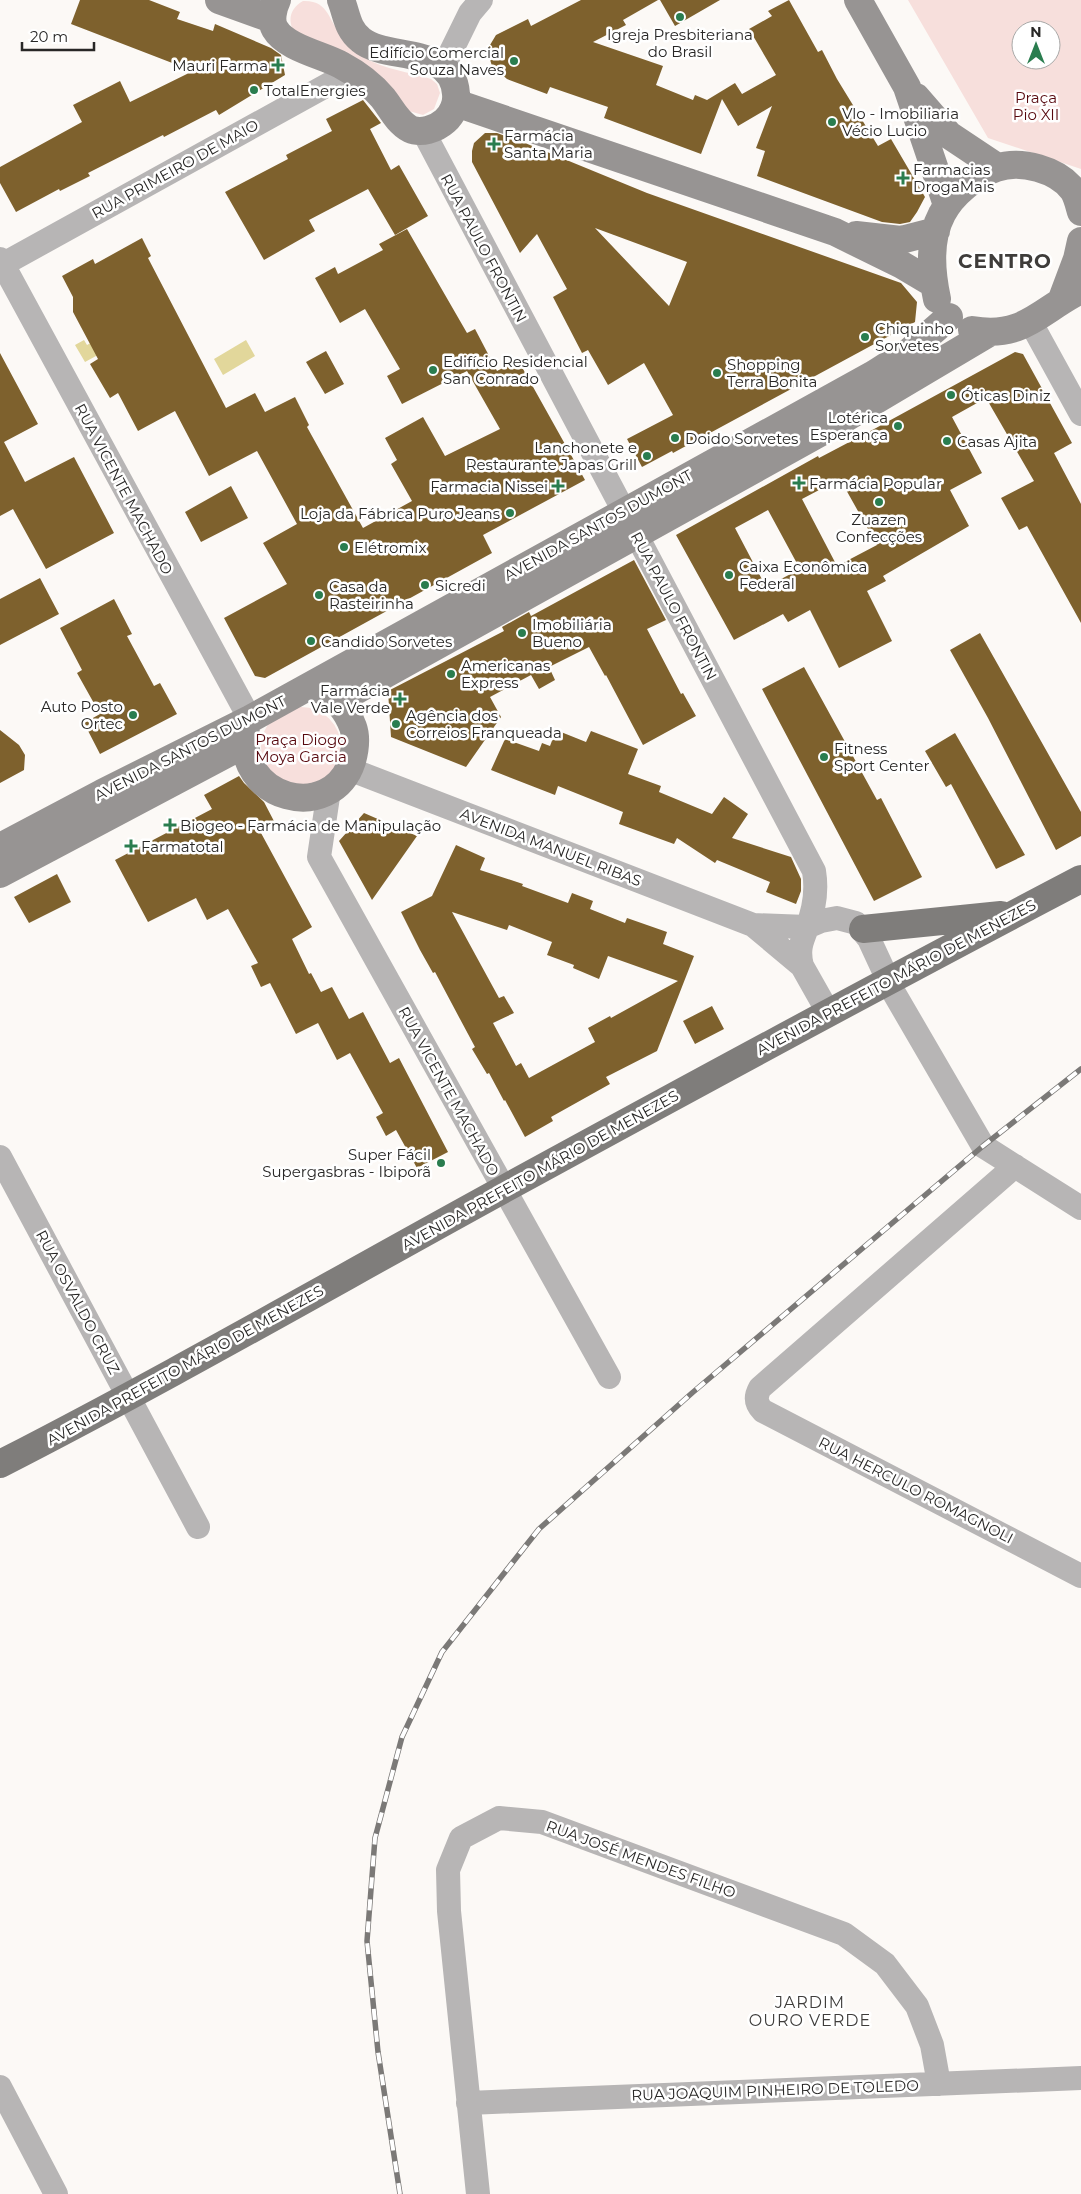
<svg xmlns="http://www.w3.org/2000/svg" width="1081" height="2194" viewBox="0 0 1081 2194" font-family="Montserrat,sans-serif">
	<style>
		.green { fill: #f7dfdc; fill-rule: evenodd }
		.water { fill: #e2d79b }
		.building { fill: #7e612d; fill-rule: evenodd }
		.lines { fill: none; stroke-linecap: round; stroke-linejoin: round }
		.street { stroke: #b7b5b5; stroke-width: 24 }
		.secondary { stroke: #979493; stroke-width: 28 }
		.primary { stroke: #7f7d7b; stroke-width: 28 }
		.rail-casing { stroke: #7b7977; stroke-width: 5.5 }
		.rail { stroke: #fff; stroke-width: 4; stroke-dasharray: 11; stroke-linecap: butt }
		.poi-dot { fill: #2a7d4f; stroke: #fff; stroke-width: 2 }
		.labels { text-anchor: middle; dominant-baseline: central; stroke-width: 5; stroke-linejoin: round; paint-order: stroke }
		.poi-label { font-size: 15px; fill: #282726; stroke: #fff; text-anchor: start }
		.park-label { font-size: 15px; fill: #57080e; stroke: #fff }
		.street-label { font-size: 15px; fill: #282726; stroke: #fff }
		.neighbourhood-label { font-size: 16px; letter-spacing: 1px; fill: #3f3d3b; stroke: #fff }
		.district-label { font-size: 20px; font-weight: bold; letter-spacing: 1px; fill: #3f3d3b; stroke: #fff }
	</style>
	<rect width="100%" height="100%" fill="#fcf9f6"/>
	<!-- green -->
	<path class="green" d="M 908,0 L 1081,0 L 1081,169 L 988,138 ZM 1021,30 L 1051,30 L 1051,60 L 1021,60 Z
		M 303,1 C 330,0 328,22 343,37 C 349,43 357,52 365,58 C 384,69 409,72 431,79 L 437,84 L 440,93 L 434,109 L 423,115 L 409,111 L 292,28 C 288,17 292,7 303,1 Z
		M261 747a40 40 0 1 1 80 0a40 40 0 1 1-80 0Z"/>
	<!-- water -->
	<path class="water" d="M 100,338 L 107,350 L 85,362 L 75,345 L 84,340 L 87,345 Z
		M 246,340 L 255,356 L 223,375 L 214,359 Z"/>
	<!-- building -->
	<path class="building" d="M 80,0 L 149,0 L 180,12 L 177,19 L 213,31 L 215,24 L 271,48 L 281,55 L 285,75 L 219,115 L 216,110 L 164,137 L 163,135 L 88,173 L 90,176 L 60,191 L 59,189 L 16,212 L 0,183 L 0,167 L 82,122 L 73,105 L 120,81 L 130,102 L 193,71 L 71,24 Z
		M 581,0 L 658,0 L 623,20 L 626,25 L 593,42 L 663,66 L 656,85 L 693,100 L 695,95 L 707,100 L 735,83 L 742,94 L 776,75 L 749,29 L 772,16 L 768,11 L 789,0 L 818,52 L 822,50 L 837,79 L 878,146 L 891,139 L 925,197 L 917,212 L 910,222 L 900,224 L 882,222 L 757,176 L 765,151 L 756,148 L 772,106 L 738,126 L 722,99 L 701,154 L 604,118 L 608,107 L 550,87 L 547,94 L 507,79 L 492,66 L 487,50 L 496,35 L 528,19 L 531,26 Z
		M 660,0 L 720,0 L 675,26 Z
		M 363,100 L 381,123 L 370,129 L 391,170 L 399,165 L 428,216 L 395,235 L 368,189 L 309,220 L 315,231 L 264,260 L 225,192 L 288,159 L 286,155 L 332,131 L 326,119 Z
		M 485,133 L 497,133 L 525,143 L 647,193 L 901,283 L 917,302 L 915,322 L 673,453 L 672,451 L 642,467 L 627,439 L 673,415 L 644,363 L 608,385 L 588,350 L 582,353 L 553,297 L 567,289 L 537,234 L 520,253 L 472,162 L 472,151 L 474,143 ZM 595,228 L 687,262 L 669,306 Z
		M 407,229 L 467,333 L 475,329 L 497,371 L 518,360 L 585,480 L 483,535 L 492,553 L 265,678 L 255,676 L 224,618 L 287,584 L 263,543 L 297,524 L 257,451 L 209,476 L 175,411 L 138,431 L 118,393 L 110,398 L 90,364 L 98,359 L 73,312 L 73,297 L 62,276 L 93,259 L 95,264 L 142,238 L 151,256 L 148,258 L 226,408 L 255,393 L 265,412 L 295,397 L 309,425 L 307,427 L 363,528 L 412,501 L 391,464 L 397,460 L 385,438 L 423,417 L 445,456 L 500,429 L 467,371 L 402,404 L 387,376 L 400,369 L 365,309 L 340,323 L 315,278 L 335,267 L 338,274 L 383,250 L 379,244 Z
		M 326,351 L 344,384 L 325,394 L 306,362 Z
		M 1015,352 L 1023,354 L 1072,443 L 1054,453 L 1081,504 L 1081,623 L 1027,526 L 1019,530 L 1001,498 L 1034,481 L 986,398 L 952,417 L 982,473 L 950,490 L 969,526 L 883,576 L 886,581 L 867,591 L 892,641 L 839,668 L 810,610 L 788,622 L 783,614 L 734,640 L 676,535 L 818,456 L 819,458 L 876,428 ZM 840,479 L 877,545 L 837,566 L 802,499 ZM 768,510 L 800,569 L 766,587 L 735,528 Z
		M 0,353 L 38,424 L 4,442 L 25,482 L 74,457 L 114,533 L 46,569 L 13,509 L 0,516 Z
		M 231,486 L 248,518 L 201,542 L 185,512 Z
		M 634,560 L 666,620 L 647,629 L 681,694 L 683,693 L 696,716 L 643,745 L 606,675 L 605,676 L 589,647 L 549,667 L 555,680 L 539,689 L 531,675 L 490,697 L 501,717 L 466,767 L 391,737 L 388,691 L 504,631 L 502,627 L 529,612 L 531,616 Z
		M 40,578 L 59,614 L 0,645 L 0,599 Z
		M 114,599 L 132,634 L 127,636 L 154,686 L 160,683 L 177,714 L 100,754 L 84,723 L 100,714 L 77,673 L 82,670 L 60,628 Z
		M 980,633 L 1081,812 L 1081,836 L 1056,850 L 988,718 L 950,650 Z
		M 804,667 L 877,800 L 881,798 L 922,877 L 874,901 L 762,689 Z
		M 0,730 L 19,745 L 25,755 L 24,770 L 0,783 Z
		M 556,730 L 586,742 L 591,731 L 638,749 L 628,774 L 661,786 L 659,792 L 712,814 L 724,797 L 748,814 L 732,838 L 791,857 L 801,879 L 801,891 L 796,904 L 766,892 L 770,882 L 717,860 L 715,863 L 677,838 L 674,844 L 619,824 L 623,812 L 558,786 L 555,795 L 491,770 L 505,739 L 539,751 L 542,743 L 550,746 Z
		M 955,733 L 1025,855 L 996,869 L 951,784 L 946,787 L 925,751 Z
		M 239,776 L 244,783 L 264,802 L 276,825 L 261,833 L 312,927 L 292,939 L 309,974 L 311,973 L 321,992 L 332,987 L 349,1019 L 363,1012 L 390,1063 L 399,1058 L 448,1152 L 417,1168 L 396,1130 L 386,1136 L 376,1117 L 383,1113 L 350,1053 L 337,1060 L 318,1023 L 296,1034 L 270,983 L 261,987 L 251,966 L 258,963 L 228,909 L 207,920 L 196,898 L 148,922 L 115,860 L 212,809 L 204,795 Z
		M 364,813 L 417,836 L 372,900 L 339,841 Z
		M 456,845 L 485,858 L 480,870 L 523,884 L 522,886 L 568,903 L 572,893 L 593,901 L 590,909 L 625,923 L 627,918 L 667,932 L 663,944 L 694,956 L 657,1051 L 606,1077 L 610,1084 L 551,1117 L 553,1121 L 525,1137 L 505,1100 L 504,1101 L 489,1073 L 487,1074 L 472,1049 L 475,1047 L 460,1019 L 435,972 L 433,973 L 420,950 L 401,912 L 432,896 ZM 452,912 L 507,930 L 509,925 L 552,942 L 547,955 L 574,965 L 573,968 L 599,979 L 608,956 L 678,981 L 611,1018 L 610,1016 L 588,1028 L 595,1042 L 529,1078 L 521,1063 L 516,1066 L 493,1023 L 514,1013 L 504,996 L 499,998 Z
		M 57,874 L 71,902 L 29,923 L 14,897 Z
		M 712,1006 L 724,1029 L 695,1044 L 683,1021 Z"/>
	<g class="lines">
		<!-- street -->
		<path class="street" d="M 443,68 L 470,13 L 481,0
			M 423,131 L 814,871 C 817,889 814,910 807,928 C 801,943 798,950 802,966
			M 0,259 L 250,719
			M 0,266 L 351,72
			M 1031,323 L 1081,414
			M 349,769 L 753,925 L 802,966 L 828,1012
			M 329,790 L 319,857 L 609,1377
			M 753,925 L 807,927 L 821,921 L 837,918 L 856,923 L 869,939 L 894,993 L 983,1146 L 1081,1208
			M 0,1157 L 198,1527
			M 1015,1166 L 760,1388 C 755,1397 756,1404 763,1411 L 1081,1576
			M 0,2087 L 56,2194
			M 468,2103 L 1081,2078
			M 478,2194 L 449,1911 L 448,1870 L 461,1838 L 499,1818 L 542,1822 L 844,1934 L 885,1964 L 917,2006 L 932,2045 L 939,2084"/>
		<!-- secondary -->
		<path class="secondary" d="M 219,0 L 272,19
			M 277,0 C 273,8 270,21 275,29 C 286,48 323,55 341,65 C 356,73 372,85 383,98 C 391,108 397,122 410,129 C 421,134 436,129 445,121 C 453,114 457,103 456,94 C 453,45 386,61 361,40 C 347,29 347,15 341,0
			M 858,0 L 907,87 L 947,205
			M 916,97 L 949,135 L 997,167
			M 456,103 L 835,232 L 902,265 L 934,284
			M 856,235 L 901,240 L 936,231
			M 937,299 C 931,271 928,240 942,214 C 952,194 976,175 996,168 C 1021,159 1058,170 1073,190 C 1077,196 1079,205 1081,212
			M 1062,299 L 1077,259 L 1081,241
			M 972,330 C 1024,339 1039,311 1081,290
			M 337,701 L 834,425 L 989,333
			M 246,727 C 234,801 332,824 352,761 C 355,750 357,738 353,727 C 347,711 337,698 321,690
			M 0,847 L 102,793 L 250,719 L 874,374 L 910,351 L 949,317
			M 0,874 L 245,744"/>
		<!-- primary -->
		<path class="primary" d="M 863,929 L 1001,915
			M 0,1464 C 170,1377 336,1281 504,1189 C 696,1084 888,980 1081,879"/>
		<!-- rail casing -->
		<g class="rail-casing">
			<path id="rail" d="M 400,2194 L 378,2052 L 367,1941 L 375,1838 L 402,1737 L 442,1652 L 539,1529 L 692,1393 L 983,1146 L 1081,1069"/>
		</g>
		<!-- rail -->
		<use href="#rail" class="rail"/>
	</g>
	<!-- markers -->
	<g class="poi-dot">
		<circle cx="680" cy="17" r="5"/>
		<circle cx="514" cy="61" r="5"/>
		<path d="M275.5 57.5h5v5h5v5h-5v5h-5v-5h-5v-5h5z"/>
		<circle cx="254" cy="90" r="5"/>
		<circle cx="832" cy="122" r="5"/>
		<path d="M491.5 136.5h5v5h5v5h-5v5h-5v-5h-5v-5h5z"/>
		<path d="M900.5 170.5h5v5h5v5h-5v5h-5v-5h-5v-5h5z"/>
		<circle cx="865" cy="337" r="5"/>
		<circle cx="433" cy="370" r="5"/>
		<circle cx="717" cy="373" r="5"/>
		<circle cx="951" cy="395" r="5"/>
		<circle cx="898" cy="426" r="5"/>
		<circle cx="675" cy="438" r="5"/>
		<circle cx="947" cy="441" r="5"/>
		<circle cx="647" cy="456" r="5"/>
		<path d="M796.5 475.5h5v5h5v5h-5v5h-5v-5h-5v-5h5z"/>
		<path d="M555.5 478.5h5v5h5v5h-5v5h-5v-5h-5v-5h5z"/>
		<circle cx="879" cy="502" r="5"/>
		<circle cx="510" cy="513" r="5"/>
		<circle cx="344" cy="547" r="5"/>
		<circle cx="729" cy="575" r="5"/>
		<circle cx="425" cy="585" r="5"/>
		<circle cx="319" cy="595" r="5"/>
		<circle cx="522" cy="633" r="5"/>
		<circle cx="311" cy="641" r="5"/>
		<circle cx="451" cy="674" r="5"/>
		<path d="M397.5 691.5h5v5h5v5h-5v5h-5v-5h-5v-5h5z"/>
		<circle cx="133" cy="715" r="5"/>
		<circle cx="396" cy="724" r="5"/>
		<circle cx="824" cy="757" r="5"/>
		<path d="M167.5 817.5h5v5h5v5h-5v5h-5v-5h-5v-5h5z"/>
		<path d="M128.5 838.5h5v5h5v5h-5v5h-5v-5h-5v-5h5z"/>
		<circle cx="441" cy="1163" r="5"/>
	</g>
	<g class="labels">
		<!-- poi labels -->
		<g class="poi-label">
			<text x="680" y="34" text-anchor="middle">Igreja Presbiteriana<tspan x="680" dy="17">do Brasil</tspan></text>
			<text x="504" y="52" text-anchor="end">Edifício Comercial<tspan x="504" dy="17">Souza Naves</tspan></text>
			<text x="268" y="65" text-anchor="end">Mauri Farma</text>
			<text x="264" y="90">TotalEnergies</text>
			<text x="842" y="113">Vlo - Imobiliaria<tspan x="842" dy="17">Vécio Lucio</tspan></text>
			<text x="504" y="135">Farmácia<tspan x="504" dy="17">Santa Maria</tspan></text>
			<text x="913" y="169">Farmacias<tspan x="913" dy="17">DrogaMais</tspan></text>
			<text x="875" y="328">Chiquinho<tspan x="875" dy="17">Sorvetes</tspan></text>
			<text x="443" y="361">Edifício Residencial<tspan x="443" dy="17">San Conrado</tspan></text>
			<text x="727" y="364">Shopping<tspan x="727" dy="17">Terra Bonita</tspan></text>
			<text x="961" y="395">Óticas Diniz</text>
			<text x="888" y="417" text-anchor="end">Lotérica<tspan x="888" dy="17">Esperança</tspan></text>
			<text x="685" y="438">Doido Sorvetes</text>
			<text x="957" y="441">Casas Ajita</text>
			<text x="637" y="447" text-anchor="end">Lanchonete e<tspan x="637" dy="17">Restaurante Japas Grill</tspan></text>
			<text x="809" y="483">Farmácia Popular</text>
			<text x="548" y="486" text-anchor="end">Farmacia Nissei</text>
			<text x="500" y="513" text-anchor="end">Loja da Fábrica Puro Jeans</text>
			<text x="879" y="519" text-anchor="middle">Zuazen<tspan x="879" dy="17">Confecções</tspan></text>
			<text x="354" y="547">Elétromix</text>
			<text x="739" y="566">Caixa Econômica<tspan x="739" dy="17">Federal</tspan></text>
			<text x="435" y="585">Sicredi</text>
			<text x="329" y="586">Casa da<tspan x="329" dy="17">Rasteirinha</tspan></text>
			<text x="532" y="624">Imobiliária<tspan x="532" dy="17">Bueno</tspan></text>
			<text x="321" y="641">Candido Sorvetes</text>
			<text x="461" y="665">Americanas<tspan x="461" dy="17">Express</tspan></text>
			<text x="390" y="690" text-anchor="end">Farmácia<tspan x="390" dy="17">Vale Verde</tspan></text>
			<text x="123" y="706" text-anchor="end">Auto Posto<tspan x="123" dy="17">Ortec</tspan></text>
			<text x="406" y="715">Agência dos<tspan x="406" dy="17">Correios Franqueada</tspan></text>
			<text x="834" y="748">Fitness<tspan x="834" dy="17">Sport Center</tspan></text>
			<text x="180" y="825">Biogeo - Farmácia de Manipulação</text>
			<text x="141" y="846">Farmatotal</text>
			<text x="431" y="1154" text-anchor="end">Super Fácil<tspan x="431" dy="17">Supergasbras - Ibiporã</tspan></text>
		</g>
		<!-- park labels -->
		<g class="park-label">
			<text x="1036" y="97">Praça<tspan x="1036" dy="17">Pio XII</tspan></text>
			<text x="301" y="739">Praça Diogo<tspan x="301" dy="17">Moya Garcia</tspan></text>
		</g>
		<!-- street labels -->
		<g class="street-label">
			<text transform="translate(175 169) rotate(-29)">RUA PRIMEIRO DE MAIO</text>
			<text transform="translate(484 248) rotate(62)">RUA PAULO FRONTIN</text>
			<text transform="translate(124 489) rotate(62)">RUA VICENTE MACHADO</text>
			<text transform="translate(598 525) rotate(-29)">AVENIDA SANTOS DUMONT</text>
			<text transform="translate(674 606) rotate(62)">RUA PAULO FRONTIN</text>
			<text transform="translate(190 748) rotate(-27)">AVENIDA SANTOS DUMONT</text>
			<text transform="translate(551 847) rotate(21)">AVENIDA MANUEL RIBAS</text>
			<text transform="translate(896 977) rotate(-28)">AVENIDA PREFEITO MÁRIO DE MENEZES</text>
			<text transform="translate(449 1091) rotate(61)">RUA VICENTE MACHADO</text>
			<text transform="translate(540 1170) rotate(-29)">AVENIDA PREFEITO MÁRIO DE MENEZES</text>
			<text transform="translate(78 1302) rotate(62)">RUA OSVALDO CRUZ</text>
			<text transform="translate(185 1365) rotate(-29)">AVENIDA PREFEITO MÁRIO DE MENEZES</text>
			<text transform="translate(916 1490) rotate(27)">RUA HERCULO ROMAGNOLI</text>
			<text transform="translate(641 1859) rotate(20)">RUA JOSÉ MENDES FILHO</text>
			<text transform="translate(775 2090) rotate(-2)">RUA JOAQUIM PINHEIRO DE TOLEDO</text>
		</g>
		<!-- neighbourhood labels -->
		<g class="neighbourhood-label">
			<text x="810" y="2002">JARDIM<tspan x="810" dy="18">OURO VERDE</tspan></text>
		</g>
		<!-- district labels -->
		<g class="district-label">
			<text x="1005" y="261">CENTRO</text>
		</g>
	</g>
	<!-- north arrow -->
	<g transform="translate(1036 45)"><circle r="24" fill="#ffffff" stroke="#a9a9a8"/>
	<path d="M0-4L9 19L0 12L-9 19Z" fill="#2a7d4f"/>
	<text y="-8" font-size="14" font-weight="bold" text-anchor="middle" fill="#282726">N</text>
	</g>
	<!-- scale -->
	<path d="M22 42v8h72v-8" fill="none" stroke="#282726" stroke-width="2.5"/>
	<text x="30" y="42" font-size="15" fill="#282726" stroke="#ffffff" stroke-width="4" paint-order="stroke">20 m</text>
</svg>
